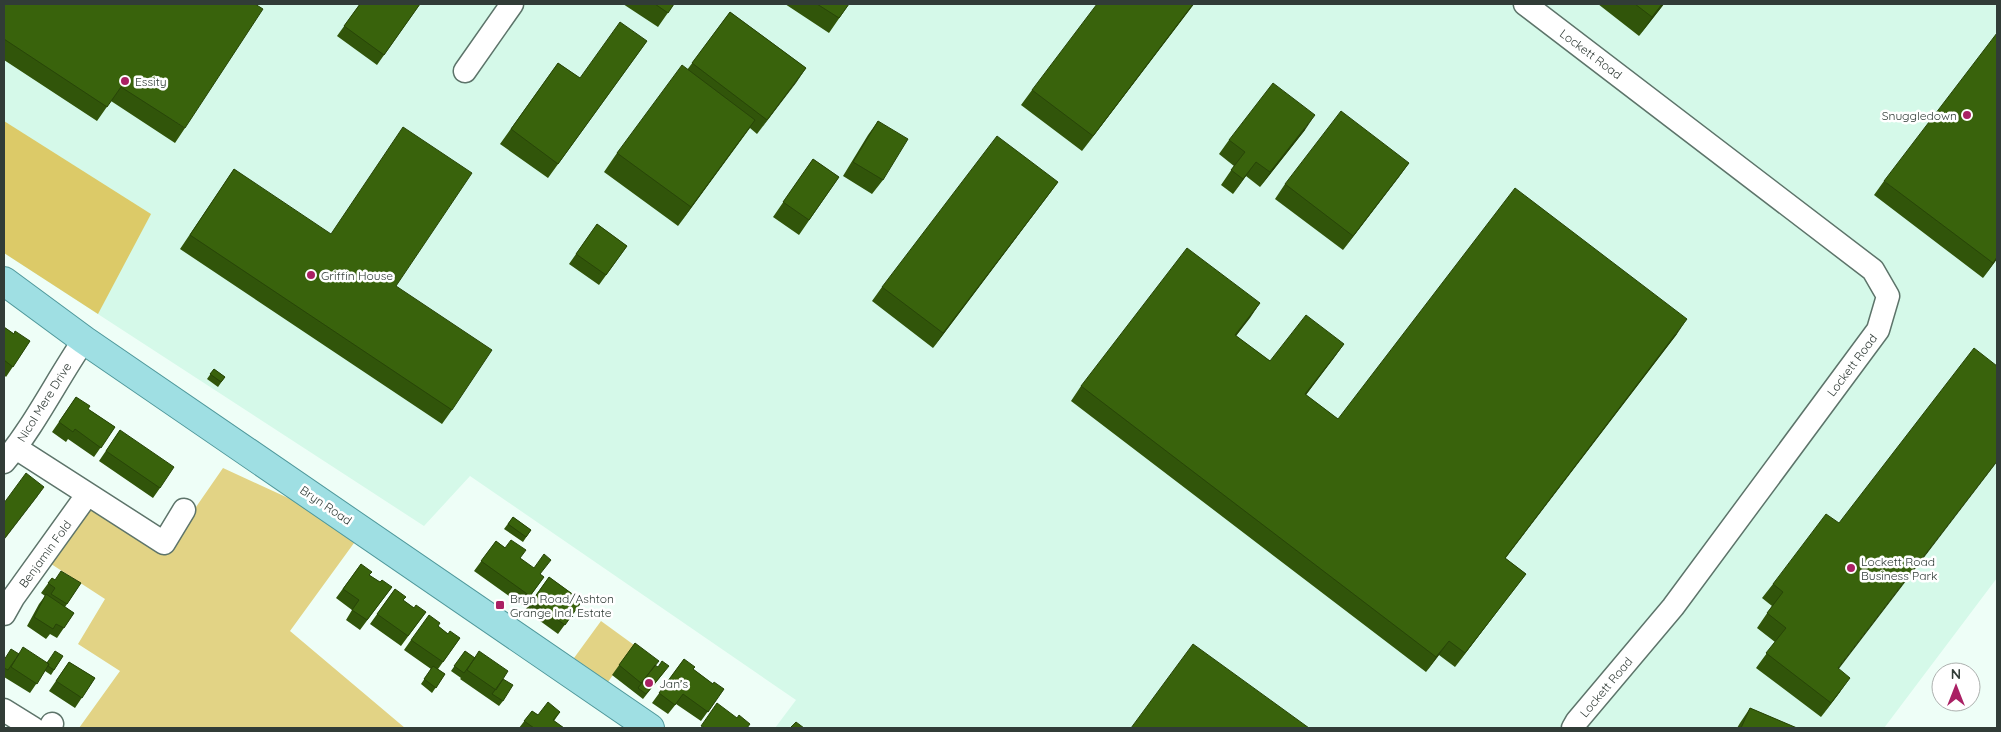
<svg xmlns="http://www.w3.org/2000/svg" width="2001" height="732" viewBox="0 0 2001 732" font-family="Quicksand,sans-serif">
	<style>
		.built { fill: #d5f9e9 }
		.green { fill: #e2d385 }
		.forest { fill: #dcca68 }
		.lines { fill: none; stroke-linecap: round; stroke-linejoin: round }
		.minor-casing { stroke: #5d746a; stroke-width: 25 }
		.major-casing { stroke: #4f989b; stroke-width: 30 }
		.minor { stroke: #fff; stroke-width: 22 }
		.major { stroke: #9fdfe3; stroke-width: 28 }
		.wall { fill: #31550a }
		.shaded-wall { fill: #284508 }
		.building { fill: #39630c; stroke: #284508 }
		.poi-dot { fill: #aa2064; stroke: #fff; stroke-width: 2 }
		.labels { text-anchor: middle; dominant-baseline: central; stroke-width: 5; stroke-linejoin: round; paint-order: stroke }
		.street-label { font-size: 12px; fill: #313c37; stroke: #fff }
		.poi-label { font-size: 12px; fill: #313c37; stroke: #fff; text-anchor: start }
	</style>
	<rect width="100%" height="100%" fill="#eefef7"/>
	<!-- built -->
	<path class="built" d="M 4,4 L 1997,4 L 1997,578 L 1884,728 L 775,728 L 796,700 L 470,476 L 424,526 L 4,253 Z"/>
	<!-- green -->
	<path class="green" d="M 223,468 L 362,532 L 290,631 L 405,728 L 79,728 L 120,671 L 78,644 L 105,599 L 45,560 L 88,501 L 169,546 Z
		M 601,621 L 634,645 L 608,682 L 574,658 Z"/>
	<!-- forest -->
	<path class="forest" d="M 4,121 L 151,214 L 98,314 L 4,253 Z"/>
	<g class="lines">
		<!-- minor casing -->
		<g class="minor-casing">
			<path id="minor" d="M 1525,4 L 1873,270 L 1888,296 L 1878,330 L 1673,607 L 1577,721 L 1573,728
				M 465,71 L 512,4
				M 16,448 L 164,543 L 184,510
				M 4,462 C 35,425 56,381 84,340
				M 4,614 L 13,598 L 87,495
				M 4,710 L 33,728
				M 50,728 L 52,724"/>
		</g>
		<!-- major casing -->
		<g class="major-casing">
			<path id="major" d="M 4,281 L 84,340 L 650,728"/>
		</g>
		<!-- minor -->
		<use href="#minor" class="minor"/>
		<!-- major -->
		<use href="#major" class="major"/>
	</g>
	<!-- wall -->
	<path class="wall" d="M 4,4 L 185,128 L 175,143 L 111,101 L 97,121 L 4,60 Z
		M 360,4 L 420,4 L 377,65 L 337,36 Z
		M 623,4 L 674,4 L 658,27 Z
		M 785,4 L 849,4 L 829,33 Z
		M 1194,4 L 1082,151 L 1021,105 L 1032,90 Z
		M 1598,4 L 1664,4 L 1639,36 Z
		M 730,12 L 806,68 L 757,134 L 750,128 L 678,226 L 604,172 L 617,153 L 687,70 Z
		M 647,41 L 548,178 L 500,144 L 558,63 L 580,78 Z
		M 878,121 L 883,180 L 872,194 L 843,176 L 868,135 Z
		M 1305,130 L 1260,187 L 1246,176 L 1233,194 L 1221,185 L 1234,166 L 1219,154 L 1229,140 Z
		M 813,159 L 839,177 L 799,235 L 773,217 Z
		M 1409,163 L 1343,250 L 1275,199 L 1285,184 Z
		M 234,169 L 396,286 L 452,410 L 442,424 L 180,249 Z
		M 1884,181 L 1997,259 L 1983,278 L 1874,195 Z
		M 1058,182 L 933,348 L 872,301 L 882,287 Z
		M 597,224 L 627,246 L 599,285 L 569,264 Z
		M 1260,303 L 1236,336 L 1270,361 L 1344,344 L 1306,395 L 1338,419 L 1677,334 L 1505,558 L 1526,574 L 1515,588 L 1455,667 L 1439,655 L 1426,672 L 1071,401 L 1081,386 Z
		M 4,327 L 14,334 L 30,341 L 6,377 L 4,375 Z
		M 214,369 L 225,377 L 218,387 L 207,379 Z
		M 76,397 L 88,409 L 115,427 L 94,457 L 68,439 L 66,442 L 52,432 Z
		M 120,430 L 160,488 L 153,498 L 99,461 Z
		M 513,517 L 531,530 L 523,542 L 504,529 Z
		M 1839,523 L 1838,669 L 1840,692 L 1821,717 L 1756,668 L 1775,642 L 1757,628 L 1772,606 L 1762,598 L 1773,584 Z
		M 496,541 L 520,558 L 544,577 L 523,606 L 474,571 Z
		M 361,564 L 369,575 L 380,582 L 392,587 L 360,630 L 346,620 L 352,610 L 336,598 Z
		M 549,577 L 582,601 L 558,634 L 525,610 Z
		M 52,578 L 55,580 L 81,583 L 65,607 L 74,613 L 57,638 L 50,634 L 46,639 L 27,626 L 39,604 L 45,596 L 41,593 Z
		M 395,589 L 403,600 L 414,608 L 426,612 L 401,646 L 370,624 Z
		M 438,626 L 448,634 L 460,638 L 438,669 L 445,674 L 432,693 L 421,684 L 431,669 L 404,650 L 411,640 Z
		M 635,643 L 655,666 L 665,671 L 643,699 L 612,675 Z
		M 465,651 L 503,679 L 503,701 L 499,706 L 460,679 L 461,678 L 451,671 Z
		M 63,656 L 51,675 L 45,671 L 30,693 L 4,677 L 5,674 L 5,676 L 4,675 L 4,660 L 47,662 Z
		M 684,659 L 693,669 L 713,684 L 724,689 L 701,721 L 676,704 L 668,714 L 652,703 Z
		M 69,662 L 95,678 L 75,708 L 49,691 Z
		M 1750,708 L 1797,728 L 1737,728 L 1740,723 Z
		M 532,711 L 538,715 L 560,712 L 554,721 L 564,728 L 519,728 Z"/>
	<!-- shaded-wall -->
	<path class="shaded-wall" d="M 1193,4 L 1194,4 L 1082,151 L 1093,136 Z
		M 1662,4 L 1664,4 L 1639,36 L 1652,17 Z
		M 806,68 L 796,83 L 757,134 L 767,120 Z
		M 1315,115 L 1305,130 L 1260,187 L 1270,172 Z
		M 755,120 L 742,138 L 678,226 L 691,207 Z
		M 1256,162 L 1246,176 L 1233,194 L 1243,179 Z
		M 1409,163 L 1399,177 L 1343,250 L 1353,236 Z
		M 1058,182 L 1047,197 L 933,348 L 943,333 Z
		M 1997,257 L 1997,259 L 1983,278 Z
		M 1260,303 L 1250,318 L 1225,350 L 1235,335 Z
		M 1687,319 L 1677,334 L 1495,572 L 1505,558 Z
		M 1344,344 L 1334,358 L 1295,409 L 1305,394 Z
		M 1997,461 L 1997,462 L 1828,683 L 1838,668 Z
		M 44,487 L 37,497 L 4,540 L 4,539 Z
		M 1526,574 L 1515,588 L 1455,667 L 1465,653 Z
		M 1449,641 L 1439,655 L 1426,672 L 1436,657 Z
		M 1850,678 L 1840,692 L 1821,717 L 1831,703 Z"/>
	<!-- building -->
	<path class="building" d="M 4,4 L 255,4 L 263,9 L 185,128 L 121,87 L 107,107 L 4,39 Z
		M 360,4 L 420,4 L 384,55 L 344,26 Z
		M 655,4 L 674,4 L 668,13 Z
		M 817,4 L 849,4 L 839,18 Z
		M 1097,4 L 1193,4 L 1093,136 L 1032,90 Z
		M 1635,4 L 1662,4 L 1652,17 Z
		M 730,12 L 806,68 L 767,120 L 692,63 Z
		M 620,22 L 647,41 L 558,164 L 511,129 L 558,63 L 580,78 Z
		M 1997,33 L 1997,257 L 1993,263 L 1884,181 Z
		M 682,65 L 755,120 L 691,207 L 617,153 Z
		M 1273,83 L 1315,115 L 1270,172 L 1256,162 L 1243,179 L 1231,170 L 1245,152 L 1229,140 Z
		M 1341,111 L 1409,163 L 1353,236 L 1285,184 Z
		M 878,121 L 908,139 L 883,180 L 853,162 Z
		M 403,127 L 472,173 L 396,286 L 492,350 L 452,410 L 190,235 L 234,169 L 331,234 Z
		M 997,136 L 1058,182 L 943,333 L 882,287 Z
		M 813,159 L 839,177 L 809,220 L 783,202 Z
		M 1515,188 L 1687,319 L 1505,558 L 1526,574 L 1465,653 L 1449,641 L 1436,657 L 1081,386 L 1187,248 L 1260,303 L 1235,335 L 1270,361 L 1306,315 L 1344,344 L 1305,394 L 1338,419 Z
		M 597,224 L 627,246 L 606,275 L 576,254 Z
		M 4,327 L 14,334 L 15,331 L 30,341 L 13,367 L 4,360 Z
		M 1974,348 L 1997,366 L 1997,461 L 1838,668 L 1850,678 L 1831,703 L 1766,653 L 1786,628 L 1767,613 L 1783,592 L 1773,584 L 1826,514 L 1839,523 Z
		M 214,369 L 225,377 L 221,382 L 210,374 Z
		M 76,397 L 90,406 L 88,409 L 115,427 L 101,448 L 75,429 L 73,432 L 59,422 Z
		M 120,430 L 174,467 L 160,488 L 106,451 Z
		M 26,473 L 44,487 L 4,539 L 4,503 Z
		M 513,517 L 531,530 L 526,537 L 508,524 Z
		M 511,540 L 526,550 L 520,558 L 534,568 L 544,554 L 551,560 L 540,574 L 544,577 L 530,596 L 481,561 L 496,541 L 505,548 Z
		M 361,564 L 372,572 L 369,575 L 380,582 L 382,580 L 392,587 L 367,620 L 352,610 L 359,600 L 343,589 Z
		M 61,571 L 81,583 L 67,604 L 51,594 L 55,588 L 48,583 L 52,578 L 55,580 Z
		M 549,577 L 582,601 L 565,625 L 532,601 Z
		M 395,589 L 406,597 L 403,600 L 414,608 L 416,605 L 426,612 L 408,636 L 377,614 Z
		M 46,594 L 74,613 L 64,628 L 56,624 L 53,629 L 34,617 Z
		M 429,615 L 440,623 L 438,626 L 448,634 L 450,631 L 460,638 L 443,662 L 411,640 Z
		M 635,643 L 659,661 L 641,683 L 619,665 Z
		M 1193,644 L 1309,728 L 1131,728 Z
		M 23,647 L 49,664 L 37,684 L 11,667 Z
		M 11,649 L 19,654 L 8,670 L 4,668 L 4,660 Z
		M 55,651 L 63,656 L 54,670 L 48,666 L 49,664 L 47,663 Z
		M 465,651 L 475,658 L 464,673 L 454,666 Z
		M 479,651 L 508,671 L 496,690 L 467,670 Z
		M 684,659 L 695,667 L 693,669 L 713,684 L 714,682 L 724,689 L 708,712 L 683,694 L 675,705 L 659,693 Z
		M 662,661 L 669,666 L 646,694 L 638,688 L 655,665 L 658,667 Z
		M 69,662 L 95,678 L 82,698 L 56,681 Z
		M 433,666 L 445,674 L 436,688 L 424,679 Z
		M 503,679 L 513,685 L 503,701 L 492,694 Z
		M 548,702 L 560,712 L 553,720 L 564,728 L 534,728 L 524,721 L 532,711 L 538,715 Z
		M 717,703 L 737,718 L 739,715 L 750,724 L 747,728 L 705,728 L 701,726 Z
		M 1750,708 L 1797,728 L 1741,728 Z
		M 796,722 L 804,728 L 790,728 Z"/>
	<!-- markers -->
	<g class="poi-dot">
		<circle cx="125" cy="81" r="5"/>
		<circle cx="1967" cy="115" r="5"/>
		<circle cx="311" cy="275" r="5"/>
		<circle cx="1851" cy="568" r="5"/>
		<rect x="495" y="600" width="10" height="10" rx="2.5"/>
		<circle cx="649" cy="683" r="5"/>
	</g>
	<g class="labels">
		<!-- street labels -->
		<g class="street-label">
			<text transform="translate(1591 54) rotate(37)">Lockett Road</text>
			<text transform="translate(1852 365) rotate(-53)">Lockett Road</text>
			<text transform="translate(44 402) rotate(-58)">Nicol Mere Drive</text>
			<text transform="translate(326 505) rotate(34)">Bryn Road</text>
			<text transform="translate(45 554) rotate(-54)">Benjamin Fold</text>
			<text transform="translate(1606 687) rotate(-50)">Lockett Road</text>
		</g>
		<!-- poi labels -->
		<g class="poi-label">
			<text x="135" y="81">Essity</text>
			<text x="1957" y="115" text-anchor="end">Snuggledown</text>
			<text x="321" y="275">Griffin House</text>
			<text x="1861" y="561">Lockett Road<tspan x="1861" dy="14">Business Park</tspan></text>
			<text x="510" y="598">Bryn Road/Ashton<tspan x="510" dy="14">Grange Ind. Estate</tspan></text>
			<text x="659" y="683">Jan's</text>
		</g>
	</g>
	<!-- border -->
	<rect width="2001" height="732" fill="none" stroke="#313c37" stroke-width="10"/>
	<!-- north arrow -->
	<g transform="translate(1956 687)"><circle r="24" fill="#ffffff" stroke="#adb1af"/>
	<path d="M0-4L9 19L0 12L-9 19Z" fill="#aa2064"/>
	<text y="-8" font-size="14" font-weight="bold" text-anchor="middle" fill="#313c37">N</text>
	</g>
</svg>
